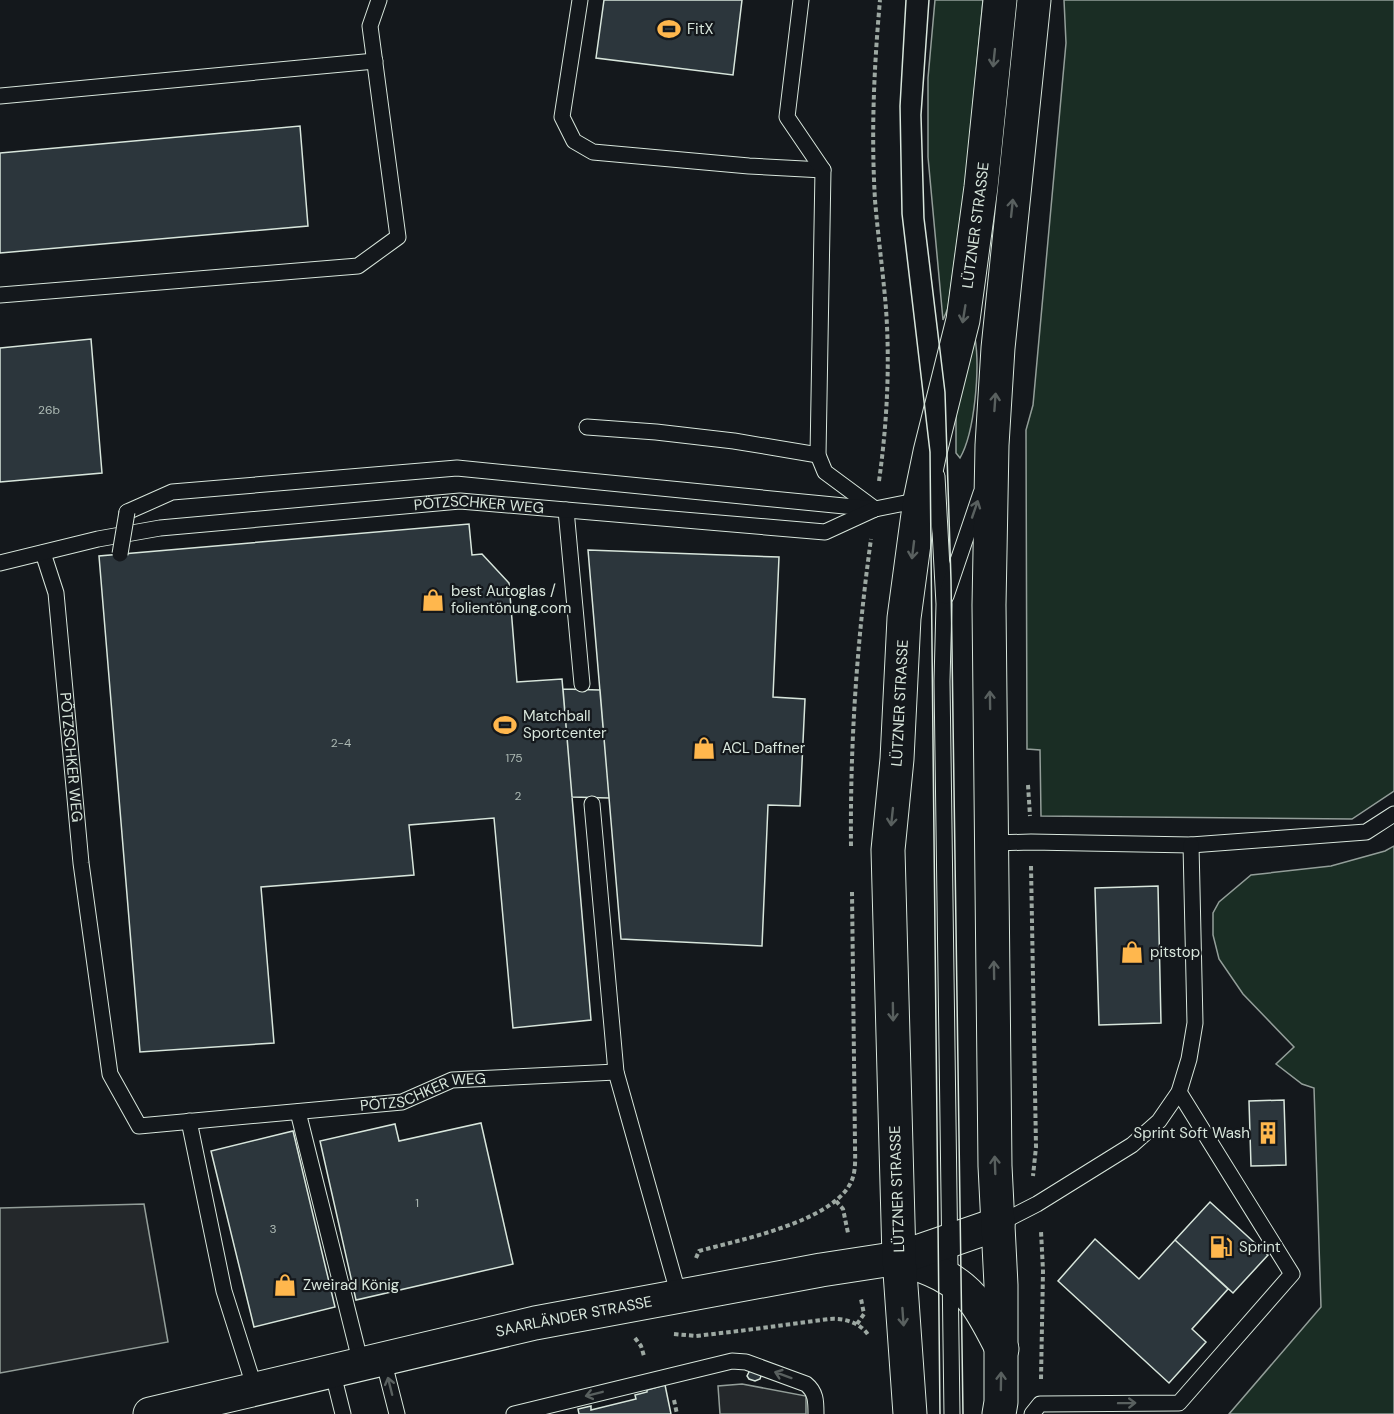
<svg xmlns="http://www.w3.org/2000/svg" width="1394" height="1414" viewBox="0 0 1394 1414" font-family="'DM Sans',sans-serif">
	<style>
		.green { fill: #1a2d24; stroke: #939e99; stroke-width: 1.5 }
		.parking { fill: #24282b; stroke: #939e99; stroke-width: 1.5 }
		.building { fill: #2c363c; stroke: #d8e6dc; stroke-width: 1.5 }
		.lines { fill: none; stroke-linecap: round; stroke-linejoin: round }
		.service-casing { stroke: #d8e6dc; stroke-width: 17 }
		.tertiary-casing { stroke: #d8e6dc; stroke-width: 35 }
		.secondary-casing { stroke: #d8e6dc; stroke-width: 35 }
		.path { stroke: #9da8a2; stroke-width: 4; stroke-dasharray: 4.5 3; stroke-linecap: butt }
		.service { stroke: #14181c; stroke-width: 15 }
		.tertiary { stroke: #14181c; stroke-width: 33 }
		.secondary { stroke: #14181c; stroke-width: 33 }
		.tram { stroke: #d8e6dc; stroke-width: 1.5 }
		.service-bridge-casing { stroke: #d8e6dc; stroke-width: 17; stroke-linecap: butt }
		.service-bridge { stroke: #14181c; stroke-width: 15 }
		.oneway { stroke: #59605f }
		.labels { text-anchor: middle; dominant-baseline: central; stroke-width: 4.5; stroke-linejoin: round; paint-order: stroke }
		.number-label { font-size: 12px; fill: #adbab4 }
		.poi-label { font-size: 15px; fill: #d8e6dc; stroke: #14181c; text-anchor: start }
		.street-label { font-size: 15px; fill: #d8e6dc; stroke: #14181c }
	</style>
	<rect width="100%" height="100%" fill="#14181c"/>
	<!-- green -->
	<path class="green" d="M 935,0 L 983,0 L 966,179 L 948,308 L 943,320 L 928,157 L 928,78 Z
		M 1064,0 L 1394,0 L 1394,791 L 1352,819 L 1041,816 L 1040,750 L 1027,749 L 1026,430 L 1033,405 L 1066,43 Z
		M 975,338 C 980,368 975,432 960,458 L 956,453 L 956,412 Z
		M 1394,846 L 1394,1414 L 1229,1414 L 1321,1307 L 1314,1088 L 1302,1084 L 1276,1064 L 1294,1047 L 1243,994 L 1219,959 L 1213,935 L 1213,913 L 1219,902 L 1251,875 L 1331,866 L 1385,851 Z"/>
	<!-- parking -->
	<path class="parking" d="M 144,1204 L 168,1342 L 0,1373 L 0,1208 Z
		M 742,1384 L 806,1396 L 806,1414 L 720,1414 L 718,1386 Z"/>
	<!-- building -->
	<path class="building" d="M 604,0 L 742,0 L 733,75 L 596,58 Z
		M 300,126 L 308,226 L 0,253 L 0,153 Z
		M 91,339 L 102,473 L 0,482 L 0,348 Z
		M 469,524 L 472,555 L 482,554 L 509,583 L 517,682 L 562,679 L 591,1020 L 513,1028 L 494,818 L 409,825 L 414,875 L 261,887 L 274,1043 L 140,1052 L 99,556 Z
		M 588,550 L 779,557 L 773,697 L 805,699 L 800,806 L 768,805 L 762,946 L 621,939 Z
		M 563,689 L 600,690 L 609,798 L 572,797 Z
		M 1158,886 L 1161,1023 L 1099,1025 L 1095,888 Z
		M 1284,1100 L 1286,1165 L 1251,1166 L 1249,1101 Z
		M 481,1123 L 513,1264 L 356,1300 L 320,1141 L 395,1124 L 399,1141 Z
		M 293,1131 L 335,1307 L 254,1327 L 211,1151 Z
		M 1210,1202 L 1268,1255 L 1233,1293 L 1175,1240 Z
		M 1095,1239 L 1139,1279 L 1175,1240 L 1228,1289 L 1192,1329 L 1206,1342 L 1169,1383 L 1058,1281 Z
		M 754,1362 L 758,1364 L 761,1376 L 760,1379 L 755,1381 L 749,1379 L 747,1376 Z
		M 665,1385 L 671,1414 L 579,1414 L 578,1409 L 591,1406 L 591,1410 L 636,1399 L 635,1395 L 647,1392 L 647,1390 Z"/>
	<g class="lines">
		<!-- service casing -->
		<g class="service-casing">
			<g id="service">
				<path d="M 580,0 L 562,117 L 574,141 L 593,152 L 749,166 L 823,170"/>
				<path d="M 801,0 L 787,117 L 823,170 L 818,455 L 825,472 L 875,509"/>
				<path d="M 0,96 L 375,61"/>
				<path d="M 0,295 L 358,266 L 398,237 L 370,26 L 379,0"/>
				<path d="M 587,427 L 656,432 L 734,441 L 818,455"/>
				<path d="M 937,476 L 944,604 L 942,681 L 952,1414"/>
				<path d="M 566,510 L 582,684"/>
				<path d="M 127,512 L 172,492 L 457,468 L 875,509"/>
				<path id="s1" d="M 43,553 L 56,593 L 81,863 L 110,1074 L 139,1126 L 402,1102 L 452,1080 L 616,1072"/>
				<path id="s2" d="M 0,563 L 98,539 L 160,528 L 460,501 L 825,532 L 875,509 L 920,500"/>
				<path d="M 946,596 L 981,493"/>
				<path d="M 592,804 L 616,1072 L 679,1296"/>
				<path d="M 992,843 L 1031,842 L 1191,845 L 1366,832 L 1394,814"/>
				<path d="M 298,1112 L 361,1364"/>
				<path d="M 189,1121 L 224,1291 L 255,1389"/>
				<path d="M 998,1224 L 1037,1204 L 1132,1145 L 1159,1121 L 1179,1092 L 1189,1059 L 1195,1023 L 1191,845"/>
				<path d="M 383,1359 L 397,1414"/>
				<path d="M 332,1370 L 343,1414"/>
				<path d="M 514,1414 L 732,1361 L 746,1362 L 806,1384 C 816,1392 816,1401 816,1414"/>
				<path d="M 1032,1414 L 1040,1404 L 1179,1403 L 1292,1274 L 1179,1092"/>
			</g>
		</g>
		<!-- tertiary casing -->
		<g class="tertiary-casing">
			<g id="tertiary">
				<path d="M 899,1258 C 928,1267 957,1278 976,1303 C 986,1317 994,1333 1002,1349"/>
				<path id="s3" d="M 150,1414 L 535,1323 L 821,1270 L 899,1258 L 998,1224"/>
			</g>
		</g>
		<!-- secondary casing -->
		<g class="secondary-casing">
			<g id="secondary">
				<path id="s4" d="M 910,1414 L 899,1258 L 888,850 L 897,759 L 904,618 L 915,536 L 920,500 L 930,452 L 963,320 L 981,187 L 1000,0"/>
				<path d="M 999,1414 L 1001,1402 L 1001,1285 L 995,1166 L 989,605 L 992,445 L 998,348 L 1034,0"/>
			</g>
		</g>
		<!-- path -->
		<path class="path" d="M 879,481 C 887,424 890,366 886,309 C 883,272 878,236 875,200 C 871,133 874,67 880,0
			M 1028,785 L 1030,816
			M 851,846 C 850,743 857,640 871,539
			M 1031,866 L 1036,1147 L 1033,1176
			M 836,1201 L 843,1209 L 848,1233
			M 696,1258 L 699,1251 C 738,1240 840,1221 853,1177 C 856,1167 855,1155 855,1144 L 852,892
			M 857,1324 L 864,1314 L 861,1299
			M 674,1334 L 696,1336 L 739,1331 L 829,1319 C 844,1318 860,1322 869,1336
			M 635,1338 L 641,1346 L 644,1356
			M 1041,1379 L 1043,1271 L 1041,1231
			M 674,1400 L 677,1414"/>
		<!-- service -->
		<use href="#service" class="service"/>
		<!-- tertiary -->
		<use href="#tertiary" class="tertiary"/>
		<!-- secondary -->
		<use href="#secondary" class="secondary"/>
		<!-- tram -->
		<path class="tram" d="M 906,0 L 900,106 L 902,214 L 930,452 L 940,1414
			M 929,0 L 921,115 L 924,218 L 945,392 L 951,580 L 963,1414"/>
		<!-- service-bridge casing -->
		<g class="service-bridge-casing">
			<path id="service-bridge" d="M 120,554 L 127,512"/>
		</g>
		<!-- service-bridge -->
		<use href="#service-bridge" class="service-bridge"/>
	</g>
	<!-- one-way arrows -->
	<defs><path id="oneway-shaft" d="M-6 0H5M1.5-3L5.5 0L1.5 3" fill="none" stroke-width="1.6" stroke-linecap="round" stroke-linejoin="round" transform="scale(1.5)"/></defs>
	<g class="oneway">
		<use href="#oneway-shaft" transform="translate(994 58) rotate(96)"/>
		<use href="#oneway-shaft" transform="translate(1012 208) rotate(-84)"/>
		<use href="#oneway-shaft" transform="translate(964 314) rotate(99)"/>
		<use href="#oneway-shaft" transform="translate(995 402) rotate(-86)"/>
		<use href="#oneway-shaft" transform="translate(975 509) rotate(-71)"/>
		<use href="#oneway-shaft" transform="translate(913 550) rotate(97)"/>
		<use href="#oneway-shaft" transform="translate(990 700) rotate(-91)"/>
		<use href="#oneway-shaft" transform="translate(892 817) rotate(96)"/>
		<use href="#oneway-shaft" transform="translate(994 970) rotate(-91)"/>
		<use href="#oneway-shaft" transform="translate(893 1012) rotate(89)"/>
		<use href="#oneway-shaft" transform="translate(995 1165) rotate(-92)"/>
		<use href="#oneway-shaft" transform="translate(903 1317) rotate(86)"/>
		<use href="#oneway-shaft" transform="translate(783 1375) rotate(-160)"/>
		<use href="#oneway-shaft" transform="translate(1001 1381) rotate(-89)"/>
		<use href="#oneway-shaft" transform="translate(390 1386) rotate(-104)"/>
		<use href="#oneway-shaft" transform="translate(594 1394) rotate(166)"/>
		<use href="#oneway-shaft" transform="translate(1127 1403) rotate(-1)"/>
	</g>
	<!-- icons -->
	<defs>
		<g id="stadium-bare" transform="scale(1.8)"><path d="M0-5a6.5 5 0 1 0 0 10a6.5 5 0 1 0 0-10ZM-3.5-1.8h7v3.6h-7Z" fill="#ffb74d" stroke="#14181c" stroke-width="2.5" paint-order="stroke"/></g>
		<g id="shop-bare" transform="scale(1.8)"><path d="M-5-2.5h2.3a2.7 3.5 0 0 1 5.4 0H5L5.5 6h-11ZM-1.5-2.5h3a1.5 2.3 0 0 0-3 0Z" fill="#ffb74d" stroke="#14181c" stroke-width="2.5" paint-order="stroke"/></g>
		<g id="building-bare" transform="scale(1.8)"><path d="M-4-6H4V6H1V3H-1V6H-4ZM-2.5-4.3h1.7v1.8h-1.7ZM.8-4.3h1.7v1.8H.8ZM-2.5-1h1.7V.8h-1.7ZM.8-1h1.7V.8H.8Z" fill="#ffb74d" stroke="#14181c" stroke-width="2.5" paint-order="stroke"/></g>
		<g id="fuel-bare" transform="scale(1.8)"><path d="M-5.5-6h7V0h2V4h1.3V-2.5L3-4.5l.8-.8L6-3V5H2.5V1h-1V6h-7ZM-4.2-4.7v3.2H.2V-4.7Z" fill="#ffb74d" stroke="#14181c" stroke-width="2.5" paint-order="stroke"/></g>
	</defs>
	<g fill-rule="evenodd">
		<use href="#stadium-bare" x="669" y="29"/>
		<use href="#shop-bare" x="433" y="600"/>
		<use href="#stadium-bare" x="505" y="725"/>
		<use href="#shop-bare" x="704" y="748"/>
		<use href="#shop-bare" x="1132" y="952"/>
		<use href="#building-bare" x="1268" y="1133"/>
		<use href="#fuel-bare" x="1221" y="1247"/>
		<use href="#shop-bare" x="285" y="1285"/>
	</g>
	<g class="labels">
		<!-- number labels -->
		<g class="number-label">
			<text x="49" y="410">26b</text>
			<text x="341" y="743">2-4</text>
			<text x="514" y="758">175</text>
			<text x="518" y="796">2</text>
			<text x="417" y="1203">1</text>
			<text x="273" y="1229">3</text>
		</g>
		<!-- poi labels -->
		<g class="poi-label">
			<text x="687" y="29">FitX</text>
			<text x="451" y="591">best Autoglas /<tspan x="451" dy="17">folientönung.com</tspan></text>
			<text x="523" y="716">Matchball<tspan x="523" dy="17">Sportcenter</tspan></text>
			<text x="722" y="748">ACL Daffner</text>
			<text x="1150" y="952">pitstop</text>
			<text x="1250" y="1133" text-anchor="end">Sprint Soft Wash</text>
			<text x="1239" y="1247">Sprint</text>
			<text x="303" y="1285">Zweirad König</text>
		</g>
		<!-- street labels -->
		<g class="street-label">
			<text stroke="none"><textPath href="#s4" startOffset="1197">LÜTZNER STRASSE</textPath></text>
			<text stroke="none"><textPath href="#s2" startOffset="484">PÖTZSCHKER WEG</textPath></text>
			<text stroke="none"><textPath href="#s4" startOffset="712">LÜTZNER STRASSE</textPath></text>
			<text stroke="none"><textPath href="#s1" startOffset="207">PÖTZSCHKER WEG</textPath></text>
			<text stroke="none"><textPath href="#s1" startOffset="873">PÖTZSCHKER WEG</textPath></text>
			<text transform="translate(897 1189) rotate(-92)">LÜTZNER STRASSE</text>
			<text stroke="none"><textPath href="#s3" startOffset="435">SAARLÄNDER STRASSE</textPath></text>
		</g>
	</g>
</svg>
